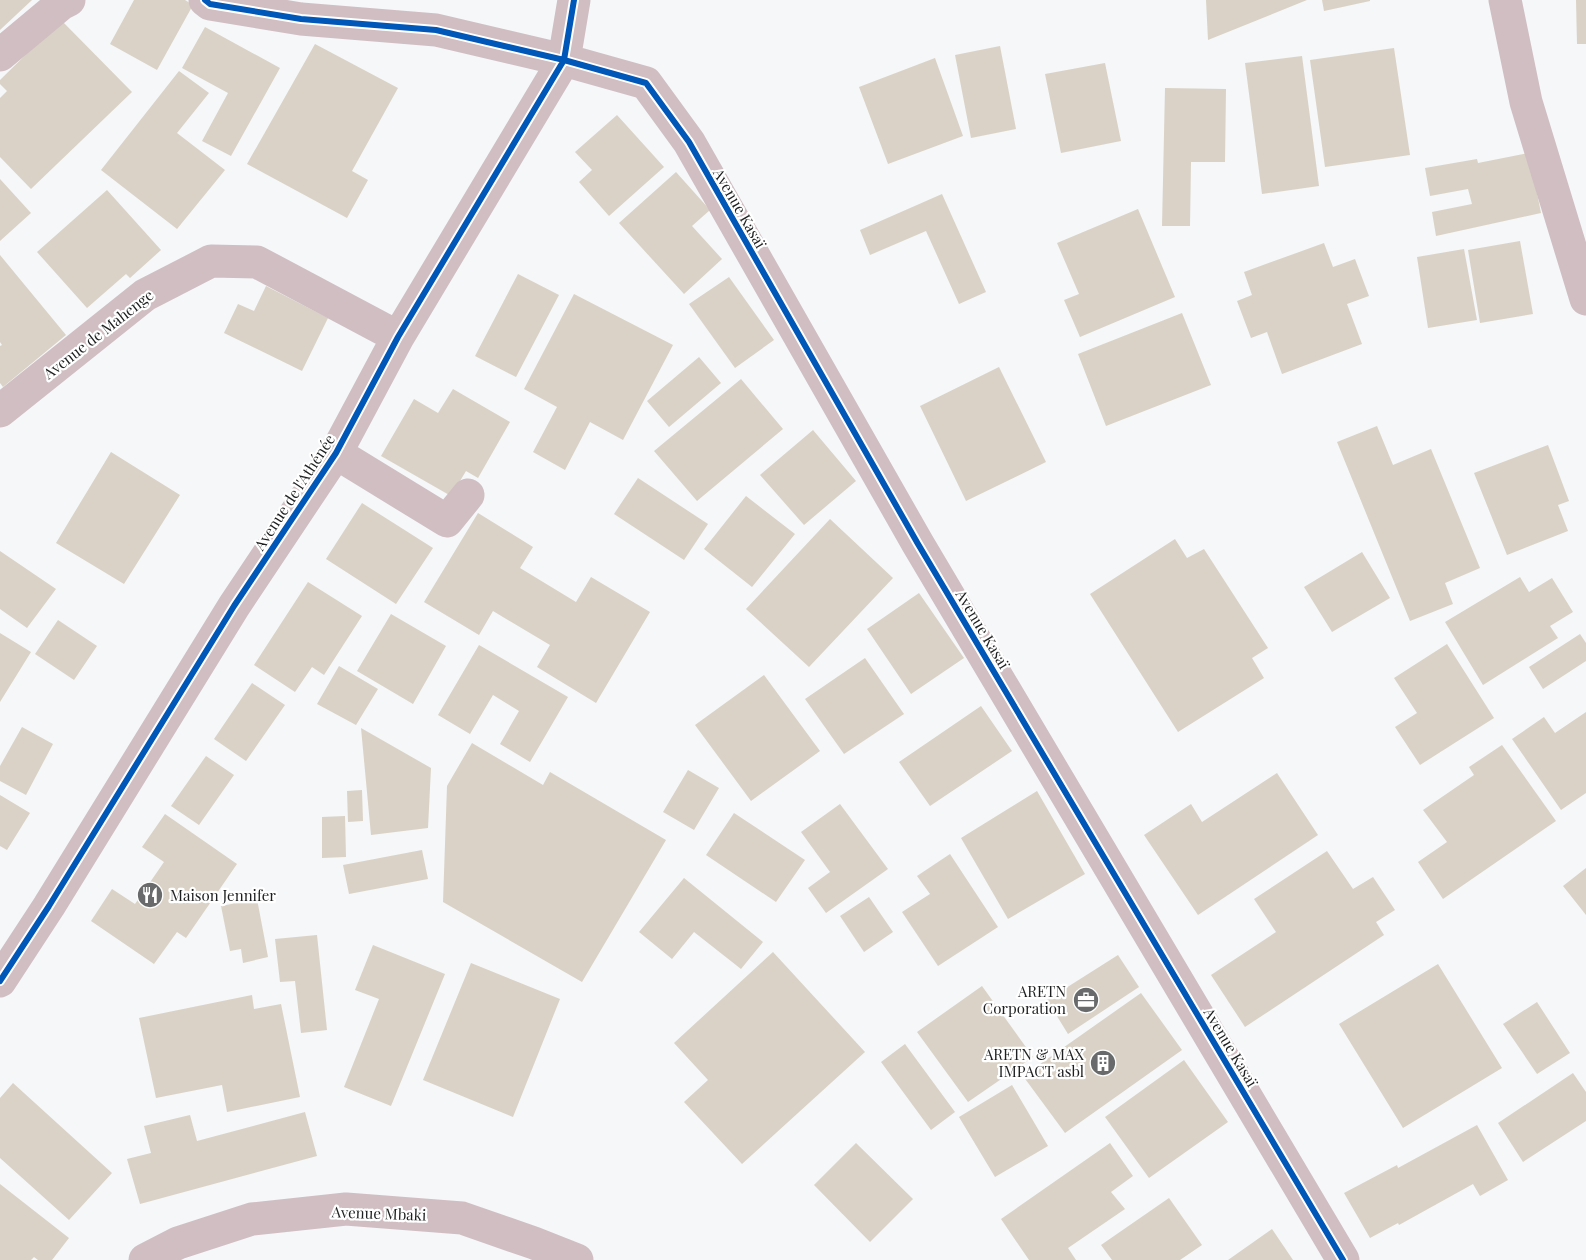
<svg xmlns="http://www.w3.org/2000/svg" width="1586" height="1260" viewBox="0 0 1586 1260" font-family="'Playfair Display',serif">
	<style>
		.building { fill: #dad2c6 }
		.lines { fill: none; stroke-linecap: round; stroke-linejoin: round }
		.minor { stroke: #d0bec2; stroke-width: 33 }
		.cycleway-casing { stroke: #fff; stroke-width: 10 }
		.cycleway { stroke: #0057b8; stroke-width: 6 }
		.labels { text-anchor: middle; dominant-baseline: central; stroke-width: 4.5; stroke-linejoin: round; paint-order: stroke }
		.street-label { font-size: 15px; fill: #1d1e1f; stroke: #fff }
		.poi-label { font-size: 15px; fill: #1d1e1f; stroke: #fff; text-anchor: end }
	</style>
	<rect width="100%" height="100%" fill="#f5f7f9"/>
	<!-- building -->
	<path class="building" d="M 0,0 L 32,0 L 0,30 Z
		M 134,0 L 185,0 L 193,5 L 157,70 L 110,44 Z
		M 1206,0 L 1307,0 L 1208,40 Z
		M 1322,0 L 1370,0 L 1370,1 L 1324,11 Z
		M 1576,0 L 1586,0 L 1586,44 L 1577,44 Z
		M 61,20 L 132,92 L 31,189 L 0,157 L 0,98 L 7,91 L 0,84 L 0,80 Z
		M 205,27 L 280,68 L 231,156 L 202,141 L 228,93 L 182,68 Z
		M 315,44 L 398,88 L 352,171 L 368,180 L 347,218 L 247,164 Z
		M 1000,46 L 1016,129 L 971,138 L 955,55 Z
		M 1394,48 L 1410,155 L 1325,167 L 1310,60 Z
		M 1302,56 L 1319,186 L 1262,194 L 1245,63 Z
		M 935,58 L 963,136 L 888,164 L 859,87 Z
		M 1105,63 L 1121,141 L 1061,153 L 1045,74 Z
		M 179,71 L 209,93 L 177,133 L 225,170 L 177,229 L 101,170 Z
		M 1165,88 L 1226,89 L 1225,162 L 1191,162 L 1190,226 L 1162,226 Z
		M 617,115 L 664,167 L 609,216 L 579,182 L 592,170 L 575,152 Z
		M 1529,153 L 1541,213 L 1436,236 L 1432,212 L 1472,204 L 1468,189 L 1430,196 L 1425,168 L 1477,159 L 1478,163 Z
		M 676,172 L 710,210 L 692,226 L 722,259 L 684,294 L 619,223 Z
		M 0,179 L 31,213 L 0,241 Z
		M 107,190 L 161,250 L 130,278 L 126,274 L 87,308 L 37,252 Z
		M 942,194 L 986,292 L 959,304 L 926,231 L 870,255 L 860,230 Z
		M 1138,209 L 1175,297 L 1080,337 L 1064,300 L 1079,294 L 1057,243 Z
		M 1520,241 L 1533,314 L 1480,323 L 1468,250 Z
		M 1324,243 L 1333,267 L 1355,259 L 1369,296 L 1347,304 L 1362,344 L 1282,374 L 1267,332 L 1251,338 L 1237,301 L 1252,295 L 1244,272 Z
		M 1464,249 L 1477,320 L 1428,328 L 1417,257 Z
		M 0,255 L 66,335 L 3,387 L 0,383 L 0,346 L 2,345 L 0,342 Z
		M 518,274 L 559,295 L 516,377 L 475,356 Z
		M 729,277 L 774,340 L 735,368 L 689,304 Z
		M 266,286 L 328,318 L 302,371 L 224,333 L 238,304 L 254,311 Z
		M 574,294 L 673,345 L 623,440 L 590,422 L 565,470 L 533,452 L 557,407 L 524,389 Z
		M 1182,313 L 1211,385 L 1106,426 L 1078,354 Z
		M 699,357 L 721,383 L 669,427 L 647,401 Z
		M 999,367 L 1046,462 L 966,501 L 920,406 Z
		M 741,379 L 783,429 L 697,501 L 654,451 Z
		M 453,389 L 510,422 L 478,478 L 466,471 L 451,496 L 381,456 L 414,399 L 438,413 Z
		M 1377,426 L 1393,465 L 1431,449 L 1480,568 L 1445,583 L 1453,604 L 1410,621 L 1337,442 Z
		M 813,430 L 856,481 L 804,525 L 760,475 Z
		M 1548,445 L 1569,501 L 1558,505 L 1568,531 L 1507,555 L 1474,473 Z
		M 111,452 L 180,495 L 124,584 L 56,543 Z
		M 638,478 L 708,524 L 684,560 L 614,514 Z
		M 746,496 L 795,534 L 752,587 L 704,549 Z
		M 362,503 L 433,548 L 396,604 L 326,559 Z
		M 478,513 L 533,547 L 520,568 L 576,602 L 591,577 L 650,612 L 596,703 L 537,667 L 550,645 L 493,611 L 479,635 L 424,602 Z
		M 830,519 L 893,578 L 809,667 L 746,609 Z
		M 1175,539 L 1187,558 L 1204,549 L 1268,648 L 1252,658 L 1264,678 L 1178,732 L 1090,594 Z
		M 0,551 L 56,589 L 27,628 L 0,609 Z
		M 1362,552 L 1390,598 L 1332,632 L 1304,587 Z
		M 1520,577 L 1529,592 L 1552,578 L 1573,612 L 1550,626 L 1558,638 L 1483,685 L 1445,622 Z
		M 308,582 L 362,616 L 324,675 L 312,667 L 295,692 L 254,665 Z
		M 919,593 L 964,658 L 911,694 L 867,629 Z
		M 391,614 L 446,646 L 413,704 L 357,671 Z
		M 58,620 L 97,646 L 74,680 L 35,654 Z
		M 0,633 L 31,652 L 0,702 Z
		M 1580,634 L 1586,643 L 1586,661 L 1543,689 L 1529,667 Z
		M 1447,644 L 1494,718 L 1420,765 L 1395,727 L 1417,713 L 1394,678 Z
		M 479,645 L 568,697 L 530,762 L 500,744 L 519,711 L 493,695 L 470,734 L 438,715 Z
		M 865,658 L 904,714 L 844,754 L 805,699 Z
		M 339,666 L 378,689 L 356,725 L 317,704 Z
		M 764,675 L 820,751 L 751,801 L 695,725 Z
		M 252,683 L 285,705 L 246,761 L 214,739 Z
		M 981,706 L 1012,751 L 930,806 L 899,762 Z
		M 1586,712 L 1586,793 L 1561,810 L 1512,739 L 1544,717 L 1555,733 Z
		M 22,727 L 53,744 L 26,795 L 0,781 L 0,766 Z
		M 361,728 L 431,768 L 428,828 L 371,835 Z
		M 472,743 L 543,785 L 550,772 L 666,840 L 582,982 L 443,902 L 447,786 Z
		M 1502,745 L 1556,821 L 1443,899 L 1418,862 L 1447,842 L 1423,810 L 1474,775 L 1469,767 Z
		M 206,756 L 234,775 L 199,825 L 171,806 Z
		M 688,770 L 719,788 L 694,830 L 663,812 Z
		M 1277,773 L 1318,835 L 1198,915 L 1144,835 L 1191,804 L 1202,822 Z
		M 362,790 L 363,821 L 348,822 L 347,791 Z
		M 1037,791 L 1085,874 L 1008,919 L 961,838 Z
		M 0,795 L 30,813 L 7,850 L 0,846 Z
		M 840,804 L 888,869 L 826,913 L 808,888 L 830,872 L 801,832 Z
		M 734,813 L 805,860 L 776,902 L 706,855 Z
		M 165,814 L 237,864 L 186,938 L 177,932 L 154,964 L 91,921 L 112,889 L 135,904 L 164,862 L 142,847 Z
		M 345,816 L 346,857 L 322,858 L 322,817 Z
		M 422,850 L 428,879 L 349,894 L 343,865 Z
		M 1327,851 L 1353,889 L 1373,877 L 1395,910 L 1376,922 L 1384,935 L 1245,1027 L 1211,975 L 1276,932 L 1254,899 Z
		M 950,854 L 998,927 L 938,966 L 902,912 L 930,894 L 917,876 Z
		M 1586,868 L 1586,915 L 1563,886 Z
		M 684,878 L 763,942 L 741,969 L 694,932 L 672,959 L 639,932 Z
		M 869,897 L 893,932 L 864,952 L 840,916 Z
		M 257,899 L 268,957 L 243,963 L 241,949 L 230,951 L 221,906 Z
		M 317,935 L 327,1030 L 301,1033 L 295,981 L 280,982 L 275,939 Z
		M 373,945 L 445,974 L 391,1106 L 344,1087 L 379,999 L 355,990 Z
		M 773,952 L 865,1052 L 742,1164 L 684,1102 L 708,1080 L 674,1043 Z
		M 1118,955 L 1139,987 L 1068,1034 L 1047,1000 Z
		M 471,963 L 560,999 L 513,1117 L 423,1080 Z
		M 1438,964 L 1502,1068 L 1403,1128 L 1339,1024 Z
		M 982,986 L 1033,1057 L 968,1102 L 917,1032 Z
		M 1141,993 L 1182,1050 L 1065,1133 L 1023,1076 Z
		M 252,995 L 254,1009 L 281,1004 L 300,1097 L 227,1112 L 222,1085 L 156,1098 L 139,1018 Z
		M 1537,1002 L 1570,1053 L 1537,1074 L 1503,1024 Z
		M 905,1044 L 955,1112 L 931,1130 L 881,1062 Z
		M 1184,1060 L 1228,1122 L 1149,1178 L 1105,1117 Z
		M 1573,1073 L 1586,1092 L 1586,1121 L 1523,1162 L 1498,1123 Z
		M 13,1083 L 112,1173 L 69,1220 L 0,1158 L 0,1098 Z
		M 1012,1085 L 1048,1146 L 995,1177 L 959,1117 Z
		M 305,1112 L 317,1156 L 140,1204 L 127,1159 L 151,1153 L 144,1126 L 190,1115 L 197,1141 Z
		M 1477,1125 L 1508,1180 L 1480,1196 L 1473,1184 L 1399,1225 L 1398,1223 L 1370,1238 L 1344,1193 L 1397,1165 L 1398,1168 Z
		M 856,1143 L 913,1199 L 870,1242 L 814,1185 Z
		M 1110,1143 L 1133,1176 L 1111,1192 L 1125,1209 L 1068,1248 L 1076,1260 L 1029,1260 L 1001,1219 Z
		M 0,1184 L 69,1238 L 52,1260 L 38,1260 L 34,1257 L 31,1260 L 0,1260 Z
		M 1169,1198 L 1202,1245 L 1180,1260 L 1112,1260 L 1101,1245 Z
		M 1272,1229 L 1293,1260 L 1228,1260 Z"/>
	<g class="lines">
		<!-- minor -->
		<path class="minor" d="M 205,0 L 210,4 L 301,19 L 436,30 L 564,60 L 646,83 L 689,142 L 918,544 L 1343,1260
			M 1505,0 L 1526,102 L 1586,299
			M 0,55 L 61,4 L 69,0
			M 0,411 L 145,295 L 211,261 L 257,262 L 398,337
			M 336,453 L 447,521 L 468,495
			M 0,981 L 49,906 L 234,606 L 336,453 L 398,337 L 564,60 L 574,0
			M 145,1260 L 178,1243 L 252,1219 L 346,1209 L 462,1218 L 534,1243 L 577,1260"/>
		<!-- cycleway casing -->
		<g class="cycleway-casing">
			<path id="cycleway" d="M 205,0 L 210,4 L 301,19 L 436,30 L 564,60 L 646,83 L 689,142 L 918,544 L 1343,1260
				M 0,981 L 49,906 L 234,606 L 336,453 L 398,337 L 564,60 L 574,0"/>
		</g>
		<!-- cycleway -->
		<use href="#cycleway" class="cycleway"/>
	</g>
	<!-- icons -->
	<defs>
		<g id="restaurant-disc" transform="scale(1.35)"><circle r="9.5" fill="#696a6b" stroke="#fff"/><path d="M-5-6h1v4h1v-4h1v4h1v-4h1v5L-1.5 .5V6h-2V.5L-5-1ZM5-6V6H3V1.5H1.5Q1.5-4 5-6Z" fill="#fff"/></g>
		<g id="office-disc" transform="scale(1.35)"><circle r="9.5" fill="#696a6b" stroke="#fff"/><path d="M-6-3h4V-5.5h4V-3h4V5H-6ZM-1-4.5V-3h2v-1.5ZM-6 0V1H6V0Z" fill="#fff"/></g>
		<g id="building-disc" transform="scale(1.35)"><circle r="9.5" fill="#696a6b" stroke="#fff"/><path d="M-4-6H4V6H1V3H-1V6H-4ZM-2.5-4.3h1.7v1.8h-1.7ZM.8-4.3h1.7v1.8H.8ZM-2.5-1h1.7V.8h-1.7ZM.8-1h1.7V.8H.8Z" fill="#fff"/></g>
	</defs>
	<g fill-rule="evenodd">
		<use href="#restaurant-disc" x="150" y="895"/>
		<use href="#office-disc" x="1086" y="1000"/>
		<use href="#building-disc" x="1103" y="1063"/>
	</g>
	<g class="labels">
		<!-- street labels -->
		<g class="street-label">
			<text transform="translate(740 208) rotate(60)">Avenue Kasaï</text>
			<text transform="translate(98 334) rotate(-38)">Avenue de Mahenge</text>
			<text transform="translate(294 492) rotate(-57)">Avenue de l'Athénée</text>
			<text transform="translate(983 629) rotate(59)">Avenue Kasaï</text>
			<text transform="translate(1231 1047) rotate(59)">Avenue Kasaï</text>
			<text transform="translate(379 1213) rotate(2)">Avenue Mbaki</text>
		</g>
		<!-- poi labels -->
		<g class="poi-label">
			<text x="170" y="895" text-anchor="start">Maison Jennifer</text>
			<text x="1066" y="991">ARETN<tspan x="1066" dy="17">Corporation</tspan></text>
			<text x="1084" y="1054">ARETN &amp; MAX<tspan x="1084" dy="17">IMPACT asbl</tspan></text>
		</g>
	</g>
</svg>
